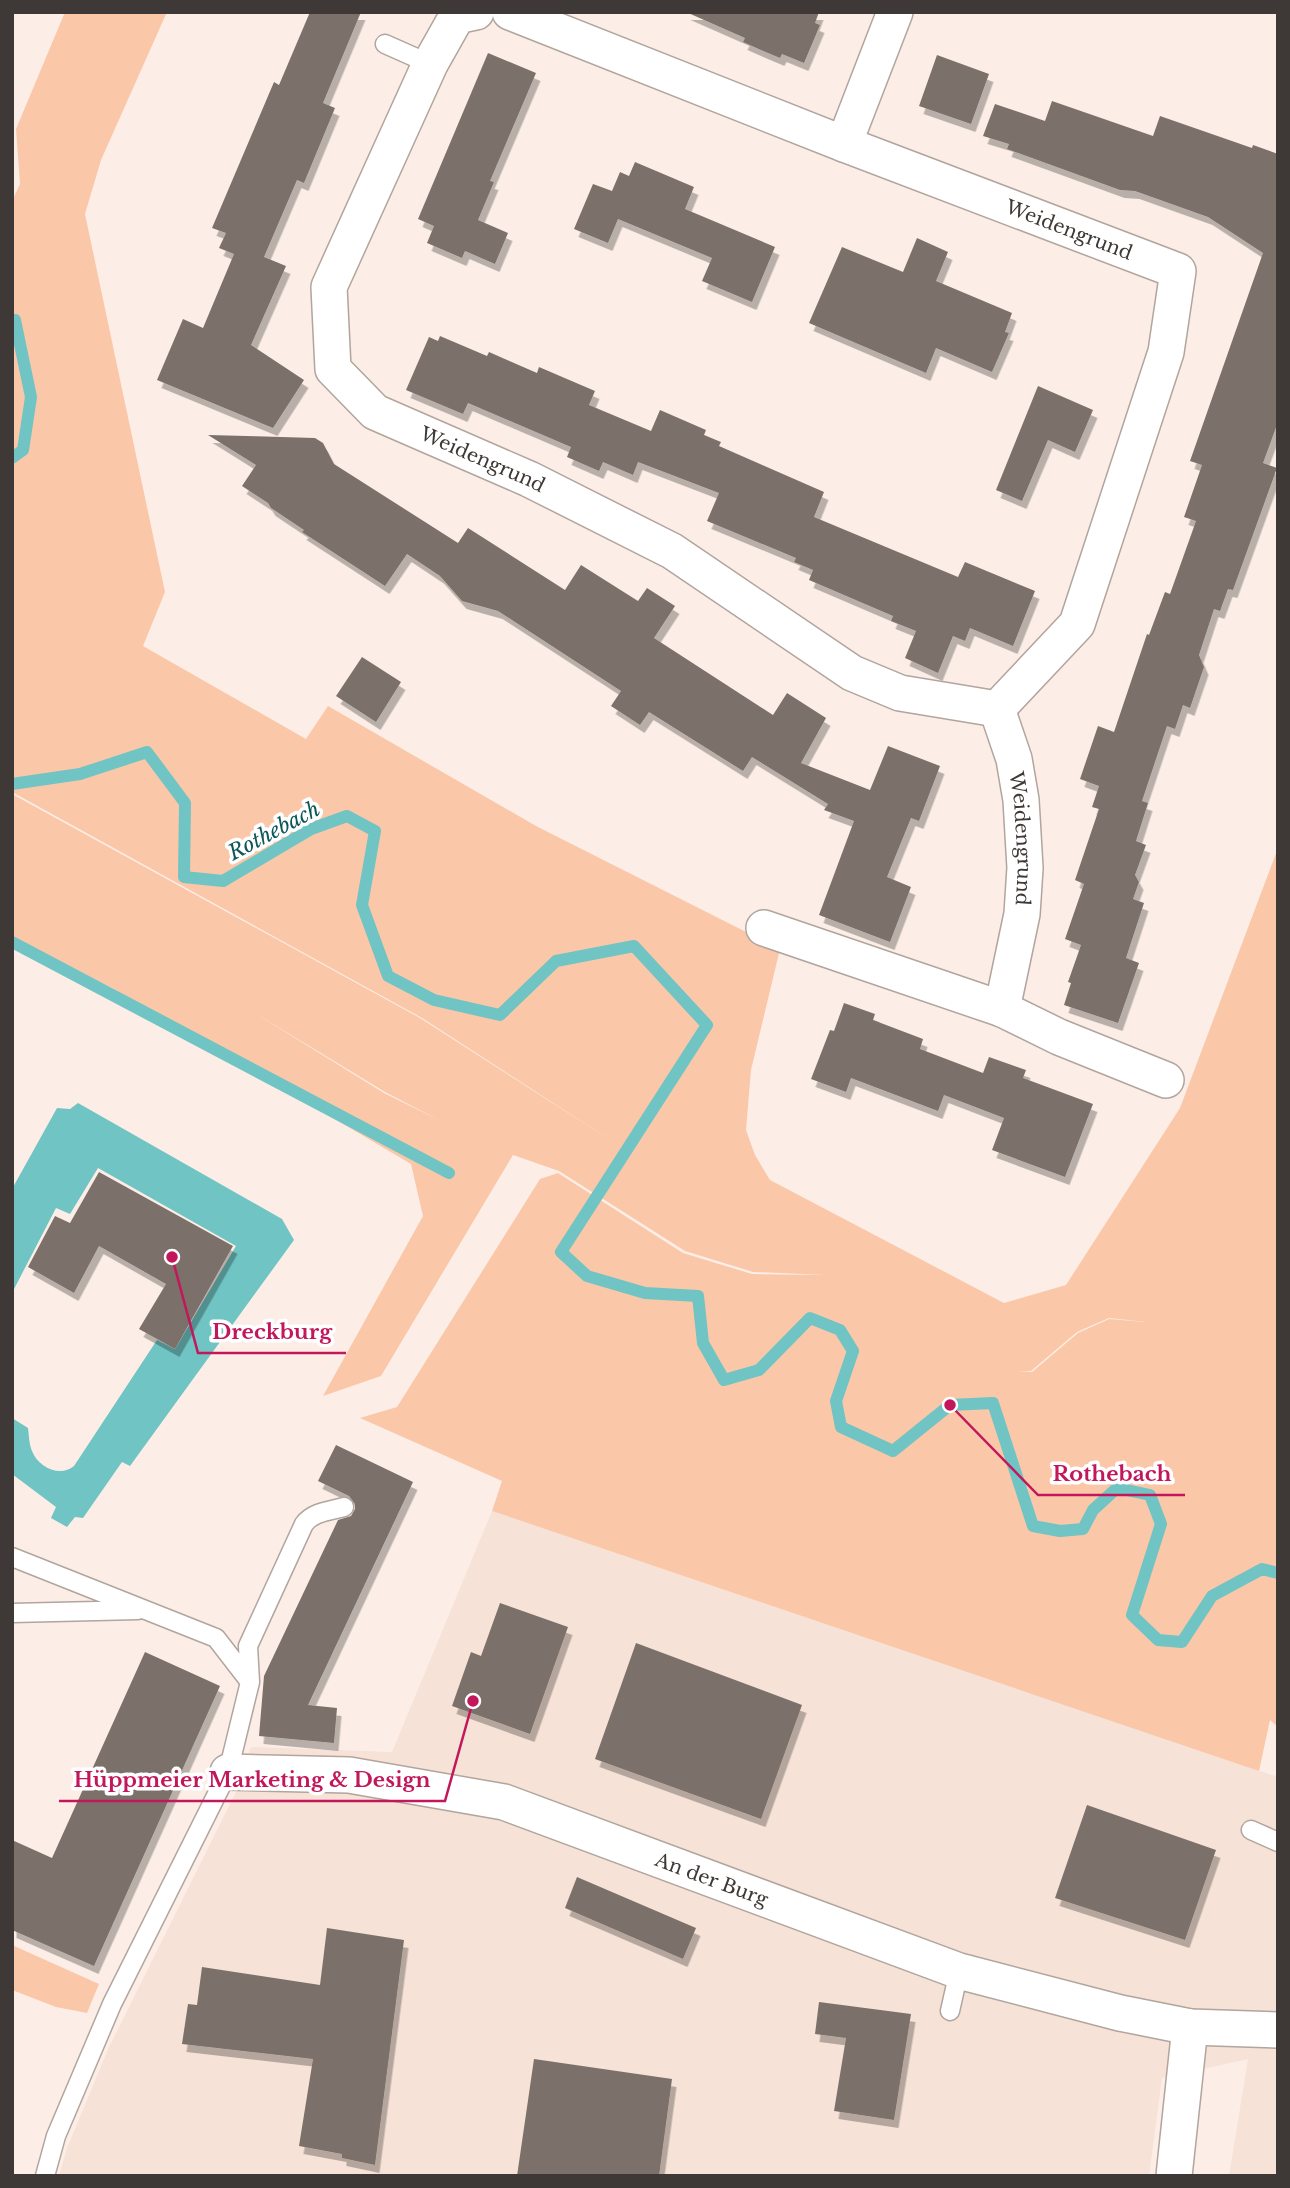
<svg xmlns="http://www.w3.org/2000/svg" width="1290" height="2188" viewBox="0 0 1290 2188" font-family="'Libre Baskerville',serif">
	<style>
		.built { fill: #f6e2d6 }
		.green { fill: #fac8a9; fill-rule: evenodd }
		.water { fill: #70c4c3 }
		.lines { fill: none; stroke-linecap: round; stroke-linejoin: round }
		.stream { stroke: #70c4c3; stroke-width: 12 }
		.building { fill: #7c716a; filter: url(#shadow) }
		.lane-casing { stroke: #b1a59d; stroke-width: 21 }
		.street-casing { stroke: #b1a59d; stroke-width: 38 }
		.lane { stroke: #fff; stroke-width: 18 }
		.street { stroke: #fff; stroke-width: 35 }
		.labels { text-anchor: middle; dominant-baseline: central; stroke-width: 7; stroke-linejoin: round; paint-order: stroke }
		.street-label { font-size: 19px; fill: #3e3936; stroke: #fff }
		.water-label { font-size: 21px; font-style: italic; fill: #0c5757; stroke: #fff }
		.leader { fill: none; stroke: #c2185b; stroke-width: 2.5 }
		.callout-dot { fill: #c2185b; stroke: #fff; stroke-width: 2.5 }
		.callout-label { font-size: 21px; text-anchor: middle; font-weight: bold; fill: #c2185b; stroke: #fff; stroke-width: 7; stroke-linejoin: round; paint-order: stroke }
	</style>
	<defs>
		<filter id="shadow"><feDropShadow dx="4.5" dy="8" stdDeviation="0" flood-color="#0004"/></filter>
	</defs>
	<rect width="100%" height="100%" fill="#fceee7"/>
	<!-- built -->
	<path class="built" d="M 492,1511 L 1278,1777 L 1278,2176 L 1229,2176 L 1248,2059 L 1162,2078 L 1149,2176 L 59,2176 L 67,2148 L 109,2047 L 236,1792 L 251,1747 L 392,1752 Z"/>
	<!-- green -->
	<path class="green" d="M 65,12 L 167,12 L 101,160 L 85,214 L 165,592 L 143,646 L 306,739 L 328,706 L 536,826 L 780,949 L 751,1070 L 746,1130 L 755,1155 L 770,1180 L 1004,1303 L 1066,1285 L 1180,1108 L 1278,848 L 1278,1727 L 1270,1720 L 1259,1771 L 492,1511 L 502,1481 L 360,1418 L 397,1407 L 540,1179 L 558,1173 L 683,1253 L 752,1274 L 826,1275 L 753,1272 L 685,1251 L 559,1171 L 513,1155 L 381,1376 L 323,1396 L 423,1216 L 411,1164 L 112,988 L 12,937 L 12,794 L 420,1018 L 615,1143 L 422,1018 L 12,792 L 12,201 L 20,184 L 16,129 ZM 245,1007 L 385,1092 L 439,1120 L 384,1093 ZM 1109,1318 L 1146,1322 L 1109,1319 L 1078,1333 L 1032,1372 L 1018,1371 L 1031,1371 L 1077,1332 Z
		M 12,1945 L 99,1984 L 87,2013 L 56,2007 L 12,1990 Z"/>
	<!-- water -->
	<path class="water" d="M 78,1103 L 282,1219 L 294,1240 L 130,1466 L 122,1462 L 83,1518 L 75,1517 L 67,1527 L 51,1518 L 56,1507 L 12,1474 L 12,1418 L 28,1428 C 29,1435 29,1444 32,1451 C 38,1467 60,1478 74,1466 L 157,1340 L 175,1349 L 236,1246 L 98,1168 L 70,1214 L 56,1208 L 12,1293 L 12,1189 L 57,1108 L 70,1109 Z"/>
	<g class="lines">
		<!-- stream -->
		<path class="stream" d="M 12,320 L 15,320 L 31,397 L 23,450 L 12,458
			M 12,784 L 80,774 L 147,752 L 185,803 L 184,877 L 223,881 L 311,829 L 347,816 L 375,831 L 362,905 L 388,976 L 434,1000 L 500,1015 L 556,961 L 634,946 L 707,1025 L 561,1252 L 587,1276 L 645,1293 L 698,1296 L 703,1343 L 724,1380 L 759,1370 L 810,1318 L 840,1330 L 853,1351 L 836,1401 L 841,1427 L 893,1451 L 950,1405 L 993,1403 L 1033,1526 L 1060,1531 L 1083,1529 L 1093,1510 L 1117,1488 L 1150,1495 L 1161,1524 L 1132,1615 L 1158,1640 L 1182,1642 L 1212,1596 L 1262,1569 L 1278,1573
			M 12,942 L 449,1173"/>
	</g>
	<!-- building -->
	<path class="building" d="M 310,12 L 361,12 L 323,103 L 335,108 L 304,183 L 297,180 L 264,257 L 286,266 L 251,345 L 304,380 L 273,428 L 157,380 L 183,319 L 203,328 L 234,254 L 219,248 L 226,233 L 212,228 L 274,82 L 279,85 Z
		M 686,12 L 819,12 L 815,23 L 820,25 L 804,63 L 782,54 L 780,58 L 761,50 L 743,42 L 745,38 Z
		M 488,53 L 536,73 L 490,181 L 494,182 L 478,220 L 508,233 L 495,264 L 465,251 L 462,258 L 427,243 L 434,226 L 418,219 Z
		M 937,55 L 989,74 L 971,124 L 919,106 Z
		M 1052,101 L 1153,136 L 1160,116 L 1252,148 L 1253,145 L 1278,154 L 1278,422 L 1263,463 L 1277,468 L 1233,590 L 1228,589 L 1220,611 L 1214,609 L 1199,655 L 1204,667 L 1190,708 L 1183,705 L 1175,729 L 1167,726 L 1142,801 L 1148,803 L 1136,841 L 1146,845 L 1135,875 L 1139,882 L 1133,899 L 1144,903 L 1126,958 L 1139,963 L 1118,1023 L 1064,1005 L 1071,983 L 1068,982 L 1081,945 L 1065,939 L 1084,884 L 1075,880 L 1099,809 L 1092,807 L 1099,786 L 1080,779 L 1098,726 L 1114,732 L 1147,634 L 1149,635 L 1165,592 L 1170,594 L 1196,521 L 1184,517 L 1202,465 L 1190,461 L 1263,253 L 1208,217 L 1135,191 L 1120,190 L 1007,149 L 1009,144 L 983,136 L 995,104 L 1045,121 Z
		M 635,162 L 694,187 L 685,209 L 775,247 L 752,302 L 702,281 L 712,258 L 618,219 L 608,243 L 574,229 L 593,184 L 612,191 L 620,172 L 629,176 Z
		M 917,238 L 948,252 L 936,281 L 1012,313 L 1005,332 L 1009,333 L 992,372 L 936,348 L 926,373 L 809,323 L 842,247 L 903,272 Z
		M 440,336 L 487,356 L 489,352 L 537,373 L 539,367 L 595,391 L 589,405 L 651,431 L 660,410 L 706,430 L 704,435 L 721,442 L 719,446 L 824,492 L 814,517 L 958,577 L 965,562 L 1035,591 L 1013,646 L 970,628 L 965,641 L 953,636 L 938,673 L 905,658 L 916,631 L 891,621 L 893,616 L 809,580 L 813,570 L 794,562 L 796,558 L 707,521 L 719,493 L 638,462 L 633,475 L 603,462 L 599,471 L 567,457 L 571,447 L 468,403 L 463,414 L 406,390 L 429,337 L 438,341 Z
		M 1038,386 L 1093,410 L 1075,452 L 1048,440 L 1022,501 L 996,490 Z
		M 208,435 L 315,438 L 323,443 L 334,464 L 458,543 L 468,528 L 565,590 L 581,565 L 638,601 L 647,588 L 675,606 L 654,638 L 773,715 L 787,693 L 826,718 L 801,763 L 870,790 L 888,746 L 940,766 L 919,821 L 911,818 L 887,877 L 911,887 L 890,942 L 819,915 L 854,821 L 824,810 L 828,804 L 752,757 L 743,771 L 649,712 L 640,725 L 611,706 L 621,691 L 498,611 L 462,601 L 440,576 L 407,554 L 385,586 L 302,532 L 304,530 L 271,508 L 268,503 L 242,486 L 256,465 Z
		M 362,657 L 401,682 L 376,722 L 336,696 Z
		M 844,1003 L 875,1014 L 873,1020 L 923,1039 L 920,1049 L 983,1073 L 989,1057 L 1026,1070 L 1023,1078 L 1093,1104 L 1065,1177 L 992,1150 L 1004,1118 L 944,1095 L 938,1111 L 851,1078 L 846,1092 L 811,1079 L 830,1030 L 834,1031 Z
		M 99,1172 L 233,1246 L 175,1349 L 139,1329 L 166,1284 L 99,1246 L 74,1293 L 28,1267 L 55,1216 L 70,1223 Z
		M 336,1445 L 413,1482 L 308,1705 L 337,1708 L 334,1743 L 259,1736 L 264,1676 L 338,1520 L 351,1516 L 355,1509 L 355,1504 L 349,1496 L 318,1481 Z
		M 500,1603 L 568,1627 L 530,1734 L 452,1706 L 471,1652 L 481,1656 Z
		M 636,1643 L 802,1705 L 761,1819 L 595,1759 Z
		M 145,1652 L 220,1686 L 94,1966 L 12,1930 L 12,1840 L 52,1858 Z
		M 1087,1805 L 1216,1850 L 1185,1940 L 1055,1898 Z
		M 577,1877 L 696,1928 L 683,1959 L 565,1908 Z
		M 327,1928 L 404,1940 L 375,2165 L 342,2158 L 342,2154 L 299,2146 L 313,2059 L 182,2044 L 188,2004 L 197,2005 L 202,1967 L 320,1985 Z
		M 819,2002 L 911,2014 L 894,2120 L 834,2111 L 846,2038 L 815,2034 Z
		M 534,2059 L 672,2079 L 659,2176 L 517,2176 Z"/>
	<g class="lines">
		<!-- lane casing -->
		<g class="lane-casing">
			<path id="lane" d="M 385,44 L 430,64
				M 12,1557 L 216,1638 L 250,1682 L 228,1772 L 112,2004 L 56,2136 L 45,2176
				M 12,1613 L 138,1610
				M 250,1682 L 248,1646 L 304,1524 C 313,1512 329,1511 344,1507
				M 1251,1830 L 1278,1842
				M 950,2011 L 959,1971"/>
		</g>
		<!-- street casing -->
		<g class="street-casing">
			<g id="street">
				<path id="s1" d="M 476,12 L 457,16 L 430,64 L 329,287 L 333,369 L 375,412 L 529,479 L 672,551 L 852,673 L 900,693 L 997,709 L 1077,624 L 1166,352 L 1178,271 L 844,144 L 510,12"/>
				<path d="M 844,144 L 895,12"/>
				<path id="s2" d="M 997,709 L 1014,759 L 1021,800 L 1025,868 L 1022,914 L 1002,1009"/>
				<path d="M 764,928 L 1002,1009 L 1059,1037 L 1166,1080"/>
				<path id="s3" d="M 228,1772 L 349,1775 L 504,1802 L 959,1971 L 1120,2013 L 1190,2027 L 1278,2030"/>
				<path d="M 1174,2176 L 1190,2027"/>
			</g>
		</g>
		<!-- lane -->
		<use href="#lane" class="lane"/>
		<!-- street -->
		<use href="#street" class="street"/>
	</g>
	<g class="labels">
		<!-- street labels -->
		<g class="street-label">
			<text transform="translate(1069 230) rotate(21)">Weidengrund</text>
			<text stroke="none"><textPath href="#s1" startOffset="579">Weidengrund</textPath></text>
			<text stroke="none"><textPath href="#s2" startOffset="133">Weidengrund</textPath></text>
			<text stroke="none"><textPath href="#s3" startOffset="500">An der Burg</textPath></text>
		</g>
		<!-- water labels -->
		<g class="water-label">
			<text transform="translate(274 831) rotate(-28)">Rothebach</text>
		</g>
	</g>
	<!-- callouts -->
	<path class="leader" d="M172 1257L198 1353H346M950 1405L1038 1495H1185M473 1701L445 1801H59"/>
	<g class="callout-dot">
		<circle cx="172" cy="1257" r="7"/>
		<circle cx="950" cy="1405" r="7"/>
		<circle cx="473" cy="1701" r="7"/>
	</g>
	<g class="callout-label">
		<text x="272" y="1339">Dreckburg</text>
		<text x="1112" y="1481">Rothebach</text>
		<text x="252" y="1787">Hüppmeier Marketing &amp; Design</text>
	</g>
	<!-- border -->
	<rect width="1290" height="2188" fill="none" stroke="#3e3936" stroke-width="28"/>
</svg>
